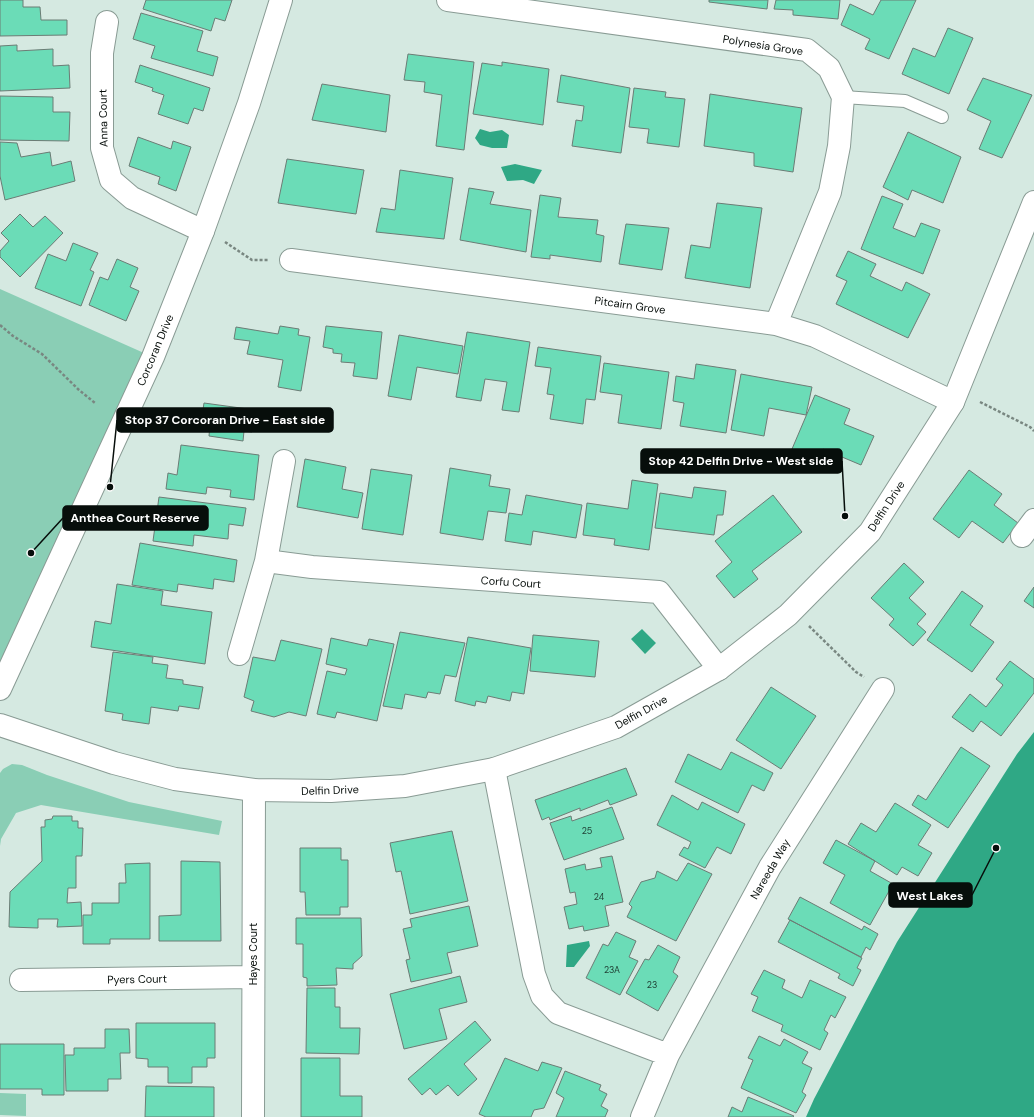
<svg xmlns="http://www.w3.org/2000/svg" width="1034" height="1117" viewBox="0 0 1034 1117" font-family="'DM Sans',sans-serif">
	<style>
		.green { fill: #8aceb5 }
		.water { fill: #2fa885 }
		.building { fill: #6bdcb7; stroke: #6b7c75 }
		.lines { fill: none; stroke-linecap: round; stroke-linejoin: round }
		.service-casing { stroke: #899b94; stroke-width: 14 }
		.minor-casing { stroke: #899b94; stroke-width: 24 }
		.tertiary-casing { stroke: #899b94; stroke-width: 24 }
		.path { stroke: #798781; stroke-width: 2.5; stroke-dasharray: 3 2; stroke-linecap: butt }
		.service { stroke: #fff; stroke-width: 12 }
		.minor { stroke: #fff; stroke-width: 22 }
		.tertiary { stroke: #fff; stroke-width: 22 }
		.labels { text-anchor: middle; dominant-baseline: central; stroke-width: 4; stroke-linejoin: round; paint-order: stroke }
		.number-label { font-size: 9px; fill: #204236 }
		.street-label { font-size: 11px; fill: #070e0b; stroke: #fff }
		.leader { fill: none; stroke: #070e0b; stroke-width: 1.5 }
		.callout-dot { fill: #070e0b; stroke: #fff; stroke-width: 1.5 }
		.callout { fill: #070e0b; stroke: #070e0b; stroke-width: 1.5 }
		.callout-label { font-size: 12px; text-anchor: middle; font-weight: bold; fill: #fff }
	</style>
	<rect width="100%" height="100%" fill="#d5e9e1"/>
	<!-- green -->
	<path class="green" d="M 0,289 L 153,357 L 0,689 Z
		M 12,764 L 22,765 L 47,775 L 129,802 L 222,821 L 219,835 L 41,805 L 16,813 L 1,839 L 0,846 L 0,773 L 3,769 Z
		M 0,1093 L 26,1094 L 26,1116 L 0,1115 Z"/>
	<!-- water -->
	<path class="water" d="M 480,129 L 490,132 L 502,130 L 509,135 L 507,148 L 492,148 L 480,145 L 475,138 Z
		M 515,164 L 542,170 L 534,184 L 523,180 L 507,181 L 501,167 Z
		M 642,629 L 656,643 L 645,654 L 631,639 Z
		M 1034,732 L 1034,1117 L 806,1117 L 814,1099 L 897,942 L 1017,754 Z
		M 589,941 L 590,946 L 574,967 L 566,967 L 567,945 Z"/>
	<!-- building -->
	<path class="building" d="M 0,0 L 23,0 L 23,7 L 40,7 L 41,20 L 67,20 L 67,35 L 0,36 Z
		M 146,0 L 232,0 L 225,21 L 215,18 L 211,31 L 143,9 Z
		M 709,0 L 768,0 L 767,9 L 709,2 Z
		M 776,0 L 840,0 L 838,19 L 793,15 L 793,10 L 774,9 Z
		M 881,0 L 916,0 L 889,59 L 865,49 L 870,39 L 841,25 L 850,4 L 873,15 Z
		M 141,13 L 203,31 L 197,51 L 218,57 L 213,76 L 151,58 L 155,46 L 133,39 Z
		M 948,28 L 973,38 L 949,94 L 902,74 L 913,48 L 935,57 Z
		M 17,45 L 17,51 L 53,49 L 53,66 L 69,65 L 70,88 L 0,91 L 0,46 Z
		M 408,54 L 474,62 L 464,150 L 436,146 L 442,95 L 424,92 L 425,82 L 404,80 Z
		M 502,62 L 549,69 L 543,125 L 473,114 L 482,63 L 502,66 Z
		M 140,65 L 210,88 L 203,111 L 194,108 L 188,124 L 158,114 L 164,95 L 152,91 L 153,88 L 135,82 Z
		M 561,75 L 630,88 L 621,153 L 572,146 L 576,120 L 582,121 L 584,106 L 557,102 Z
		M 983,78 L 1032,95 L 1002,158 L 979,149 L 991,121 L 967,110 Z
		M 322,84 L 390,95 L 386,132 L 312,120 Z
		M 634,88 L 666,92 L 665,97 L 685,99 L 679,147 L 647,143 L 649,129 L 629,127 Z
		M 710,94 L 802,108 L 793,172 L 754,166 L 754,153 L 704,146 Z
		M 0,96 L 53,97 L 53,112 L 70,112 L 69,141 L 0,140 Z
		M 908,132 L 961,157 L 943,203 L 912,190 L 908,200 L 883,187 Z
		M 138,137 L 171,149 L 173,141 L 191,147 L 176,191 L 158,184 L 160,177 L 129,166 Z
		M 0,142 L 17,143 L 21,157 L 50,152 L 52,166 L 71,161 L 75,181 L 5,200 L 0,176 Z
		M 287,159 L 364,170 L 356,214 L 278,203 Z
		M 400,170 L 453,178 L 444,239 L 376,232 L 381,208 L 395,210 Z
		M 469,188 L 494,192 L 490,204 L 531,210 L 526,252 L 460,240 Z
		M 540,195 L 561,198 L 558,217 L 598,220 L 596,234 L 604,236 L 601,262 L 550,255 L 550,259 L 531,257 Z
		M 882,196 L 903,204 L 893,228 L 915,237 L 921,223 L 940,230 L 923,274 L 861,249 Z
		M 717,203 L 762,208 L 750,288 L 685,278 L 691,245 L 710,248 Z
		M 20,214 L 33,227 L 45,216 L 63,233 L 20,277 L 0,257 L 0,251 L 9,241 L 1,233 Z
		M 626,224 L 669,228 L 662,270 L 619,264 Z
		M 73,243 L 98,253 L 90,270 L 94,272 L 81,306 L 35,288 L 48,254 L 66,261 Z
		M 848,251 L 876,264 L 870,276 L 902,291 L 906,282 L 930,294 L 908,338 L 836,304 L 847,281 L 836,276 Z
		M 117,259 L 138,268 L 130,287 L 139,291 L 126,321 L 89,305 L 100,277 L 108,280 Z
		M 280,326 L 299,329 L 298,335 L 310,337 L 301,391 L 278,387 L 283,360 L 247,354 L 250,341 L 234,339 L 236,327 L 278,334 Z
		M 326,326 L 382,332 L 377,379 L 353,376 L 355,363 L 341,362 L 342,354 L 333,353 L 333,349 L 323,347 Z
		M 467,332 L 530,342 L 519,412 L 502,410 L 507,382 L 485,379 L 481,401 L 456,397 Z
		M 399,335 L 463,346 L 458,374 L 417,367 L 411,400 L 388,396 Z
		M 538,347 L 601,356 L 595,400 L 586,399 L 583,424 L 550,419 L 554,395 L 547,394 L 551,368 L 535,366 Z
		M 604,363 L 669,372 L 661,429 L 618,423 L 622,395 L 600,392 Z
		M 696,364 L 736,370 L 726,433 L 680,426 L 684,403 L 673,401 L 676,376 L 694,379 Z
		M 741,374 L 812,387 L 806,415 L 769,408 L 764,436 L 731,430 Z
		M 815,395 L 850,409 L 844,424 L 874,436 L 861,465 L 823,449 L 819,459 L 792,449 Z
		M 204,403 L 248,409 L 247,419 L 254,420 L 252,432 L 244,431 L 243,441 L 209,436 L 210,424 L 201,422 Z
		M 181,445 L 259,455 L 254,500 L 230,497 L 231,490 L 207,487 L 206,494 L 166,489 L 168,473 L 177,475 Z
		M 305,459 L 346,467 L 342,489 L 363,493 L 358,518 L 297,507 Z
		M 450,468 L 491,475 L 489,486 L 510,489 L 506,513 L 488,511 L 483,540 L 440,533 Z
		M 371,469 L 412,475 L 403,535 L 362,529 Z
		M 969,470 L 1002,494 L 994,505 L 1018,523 L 1003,543 L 972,521 L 959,538 L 933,519 Z
		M 632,480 L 658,484 L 649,550 L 614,545 L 615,539 L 583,535 L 587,503 L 628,509 Z
		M 694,487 L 726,491 L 723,515 L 717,515 L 714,535 L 655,528 L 660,493 L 692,498 Z
		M 526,495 L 582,505 L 576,538 L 533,531 L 531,545 L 505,541 L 509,513 L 522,515 Z
		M 773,495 L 802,532 L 752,571 L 758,579 L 734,598 L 716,576 L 732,562 L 715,541 Z
		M 159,497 L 246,508 L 243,526 L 229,524 L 228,539 L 194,535 L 193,546 L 153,541 Z
		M 140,543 L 237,560 L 234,582 L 214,579 L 213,589 L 178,584 L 177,592 L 132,585 Z
		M 904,563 L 924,582 L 909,598 L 926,614 L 917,624 L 926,632 L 913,646 L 889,625 L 894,619 L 871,598 Z
		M 117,584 L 163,591 L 161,605 L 212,612 L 205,664 L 91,647 L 95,621 L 111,624 Z
		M 1034,587 L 1034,608 L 1024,601 Z
		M 962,591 L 983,606 L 970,625 L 994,642 L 972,672 L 927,640 Z
		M 400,632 L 465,643 L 456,677 L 445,675 L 440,694 L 428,692 L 426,698 L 405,694 L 402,709 L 383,706 Z
		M 533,635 L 599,641 L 595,677 L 530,671 Z
		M 468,637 L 531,648 L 524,694 L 512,692 L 510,701 L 488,696 L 486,703 L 476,701 L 475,706 L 455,701 Z
		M 331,638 L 367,646 L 369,639 L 394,644 L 377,721 L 337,712 L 335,718 L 317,714 L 327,671 L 345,675 L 347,669 L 326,664 Z
		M 281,640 L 322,649 L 306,716 L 289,712 L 274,717 L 251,711 L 254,701 L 244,697 L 253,657 L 275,661 Z
		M 113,652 L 153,657 L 152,663 L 168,665 L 166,678 L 183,680 L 183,684 L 203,687 L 199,709 L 179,706 L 178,711 L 151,707 L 149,724 L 122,720 L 123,714 L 105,711 Z
		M 1010,661 L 1034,679 L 1034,693 L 1001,736 L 981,721 L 973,732 L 952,717 L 970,694 L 986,707 L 1003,685 L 996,679 Z
		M 771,687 L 816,716 L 781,769 L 736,740 Z
		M 961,747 L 990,766 L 948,828 L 912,805 L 918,795 L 926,800 Z
		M 731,752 L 773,773 L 764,791 L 752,785 L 738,813 L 675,782 L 688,754 L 721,770 Z
		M 626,768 L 637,795 L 610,805 L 608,800 L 580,811 L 580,808 L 550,820 L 549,817 L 542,820 L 535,800 Z
		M 672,795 L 698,810 L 702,802 L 745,824 L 731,854 L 717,847 L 705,868 L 679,855 L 684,847 L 688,849 L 691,842 L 657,825 Z
		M 895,803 L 931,825 L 918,845 L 932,853 L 918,876 L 902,867 L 897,875 L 848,844 L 861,823 L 876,832 Z
		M 612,807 L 624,839 L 564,860 L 550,823 L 571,816 L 572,821 Z
		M 53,816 L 72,816 L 72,821 L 78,821 L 78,828 L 83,828 L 82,856 L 76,856 L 76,888 L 68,888 L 67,903 L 81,902 L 82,926 L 57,927 L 58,919 L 38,919 L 38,928 L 9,927 L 10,892 L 42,861 L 41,827 L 45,827 L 45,820 L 52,819 Z
		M 452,831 L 468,901 L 410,914 L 401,871 L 396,872 L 390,843 Z
		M 836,840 L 875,861 L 870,871 L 893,884 L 870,925 L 830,903 L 845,875 L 823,863 Z
		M 300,848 L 341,848 L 341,860 L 348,860 L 348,907 L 340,907 L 340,915 L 306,915 L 305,892 L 300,892 Z
		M 612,856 L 623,902 L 605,906 L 609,926 L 584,931 L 583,926 L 569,929 L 564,907 L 577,904 L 575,892 L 570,893 L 565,869 L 585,864 L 586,870 L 602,867 L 600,858 Z
		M 181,861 L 220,862 L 221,941 L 159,941 L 159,916 L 181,915 Z
		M 150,863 L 150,939 L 110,939 L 110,944 L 83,944 L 83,915 L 92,915 L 92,903 L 119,903 L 119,883 L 126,883 L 125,864 Z
		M 688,863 L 712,874 L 676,941 L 627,917 L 632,907 L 629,904 L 641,882 L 655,878 L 657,871 L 677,881 Z
		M 800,897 L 862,930 L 864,926 L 878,934 L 870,950 L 866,947 L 861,957 L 788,919 Z
		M 469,906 L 478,946 L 447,953 L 452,973 L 411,982 L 406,960 L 410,959 L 403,929 L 412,927 L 410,919 Z
		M 296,918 L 361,918 L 362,956 L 353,964 L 353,969 L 336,968 L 337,985 L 307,986 L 307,978 L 303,977 L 303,944 L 296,944 Z
		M 790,920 L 862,958 L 857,968 L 861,970 L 853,986 L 838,978 L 840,974 L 778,942 Z
		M 616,932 L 636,941 L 629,957 L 638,961 L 620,995 L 586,978 L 603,944 L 608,946 Z
		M 658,945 L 680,957 L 673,972 L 678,976 L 658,1011 L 626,993 L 645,959 L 649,960 Z
		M 764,970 L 785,980 L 782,988 L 802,998 L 810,980 L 846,997 L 835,1018 L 831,1015 L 824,1030 L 828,1033 L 820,1050 L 781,1031 L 783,1025 L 752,1011 L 758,997 L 751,994 Z
		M 460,976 L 467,1002 L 439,1009 L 447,1039 L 404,1049 L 390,994 Z
		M 307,988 L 335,988 L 335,1007 L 340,1007 L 340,1028 L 360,1028 L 359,1054 L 306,1053 Z
		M 475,1021 L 491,1040 L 464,1064 L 477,1079 L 458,1096 L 448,1085 L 436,1095 L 430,1088 L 422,1095 L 408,1079 Z
		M 136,1023 L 215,1023 L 215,1058 L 207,1058 L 207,1067 L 192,1067 L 192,1083 L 168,1083 L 168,1067 L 148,1067 L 148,1059 L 136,1058 Z
		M 105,1029 L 129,1029 L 130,1053 L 120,1053 L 121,1079 L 108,1079 L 108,1091 L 66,1091 L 65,1055 L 74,1055 L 74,1048 L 105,1048 Z
		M 759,1036 L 780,1046 L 784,1039 L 808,1052 L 802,1063 L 812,1068 L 802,1092 L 806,1095 L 796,1113 L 741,1088 L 753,1060 L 748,1058 Z
		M 0,1044 L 64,1044 L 64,1095 L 42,1095 L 42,1089 L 0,1089 Z
		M 301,1058 L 340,1058 L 340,1096 L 362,1096 L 362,1117 L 301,1117 Z
		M 505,1058 L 538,1071 L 542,1062 L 562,1068 L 544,1108 L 534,1110 L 531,1117 L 486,1117 L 479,1114 Z
		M 565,1071 L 601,1085 L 599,1090 L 607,1094 L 601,1106 L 608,1110 L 605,1117 L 556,1117 L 564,1098 L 556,1093 Z
		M 146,1086 L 214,1087 L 214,1117 L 145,1117 Z
		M 748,1097 L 794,1116 L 793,1117 L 728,1117 L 732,1107 L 742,1112 Z"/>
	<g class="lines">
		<!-- service casing -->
		<g class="service-casing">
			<path id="service" d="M 843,97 L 905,101 L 942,117"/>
		</g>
		<!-- minor casing -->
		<g class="minor-casing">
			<path id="minor" d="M 448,0 L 807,50 L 829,68 L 843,97 L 839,146 L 830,192 L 776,324
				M 107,22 L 102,53 L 102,148 L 111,180 L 132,198 L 203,231
				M 291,260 L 776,324 L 815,336 L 953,402
				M 284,461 L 266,561 L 312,567 L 659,592 L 719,669
				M 1022,536 L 1034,520
				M 239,654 L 266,561
				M 494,769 L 534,974 L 542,996 L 558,1013 L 668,1055
				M 21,980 L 253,977
				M 253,1117 L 254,790
				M 642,1117 L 668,1055 L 770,867 L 883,689"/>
		</g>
		<!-- tertiary casing -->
		<g class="tertiary-casing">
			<path id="tertiary" d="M 0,689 L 153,357 L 203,231 L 249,103 L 281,0
				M 0,725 L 114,763 L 175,779 L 254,790 L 331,791 L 405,786 L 494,769 L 616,727 L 719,669 L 788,615 L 870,532 L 953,402 L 1034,202"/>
		</g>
		<!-- path -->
		<path class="path" d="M 225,242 L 252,260 L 269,260
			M 0,325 L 13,336 L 42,354 L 79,390 L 95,403
			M 980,402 L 1030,427 L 1034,431
			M 809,626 L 856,672 L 864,677"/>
		<!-- service -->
		<use href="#service" class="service"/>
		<!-- minor -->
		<use href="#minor" class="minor"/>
		<!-- tertiary -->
		<use href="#tertiary" class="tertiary"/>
	</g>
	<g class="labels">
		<!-- number labels -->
		<g class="number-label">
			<text x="587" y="831">25</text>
			<text x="599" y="897">24</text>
			<text x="612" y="970">23A</text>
			<text x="652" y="985">23</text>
		</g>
		<!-- street labels -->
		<g class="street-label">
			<text transform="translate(763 45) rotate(9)">Polynesia Grove</text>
			<text transform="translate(103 118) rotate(-91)">Anna Court</text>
			<text transform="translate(630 305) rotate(8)">Pitcairn Grove</text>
			<text transform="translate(155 350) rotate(-67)">Corcoran Drive</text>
			<text transform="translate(886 506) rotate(-57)">Delfin Drive</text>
			<text transform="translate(511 582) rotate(4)">Corfu Court</text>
			<text transform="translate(641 712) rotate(-29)">Delfin Drive</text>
			<text transform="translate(330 790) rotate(-2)">Delfin Drive</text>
			<text transform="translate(770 869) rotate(-60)">Nareeda Way</text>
			<text transform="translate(253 954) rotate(-90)">Hayes Court</text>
			<text transform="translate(137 979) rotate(-1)">Pyers Court</text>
		</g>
	</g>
	<!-- callouts -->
	<path class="leader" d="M110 487L117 420M845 516L842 461M31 553L63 518M996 848L972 895"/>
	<g class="callout-dot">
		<circle cx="110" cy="487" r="4"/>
		<circle cx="845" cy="516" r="4"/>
		<circle cx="31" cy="553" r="4"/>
		<circle cx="996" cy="848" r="4"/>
	</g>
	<g class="callout">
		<rect x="117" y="408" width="216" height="24" rx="4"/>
		<rect x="641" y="449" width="201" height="24" rx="4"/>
		<rect x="63" y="506" width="145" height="24" rx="4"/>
		<rect x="889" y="883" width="83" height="24" rx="4"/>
	</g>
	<g class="callout-label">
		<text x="225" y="424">Stop 37 Corcoran Drive - East side</text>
		<text x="741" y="465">Stop 42 Delfin Drive - West side</text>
		<text x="135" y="522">Anthea Court Reserve</text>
		<text x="930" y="900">West Lakes</text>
	</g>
</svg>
